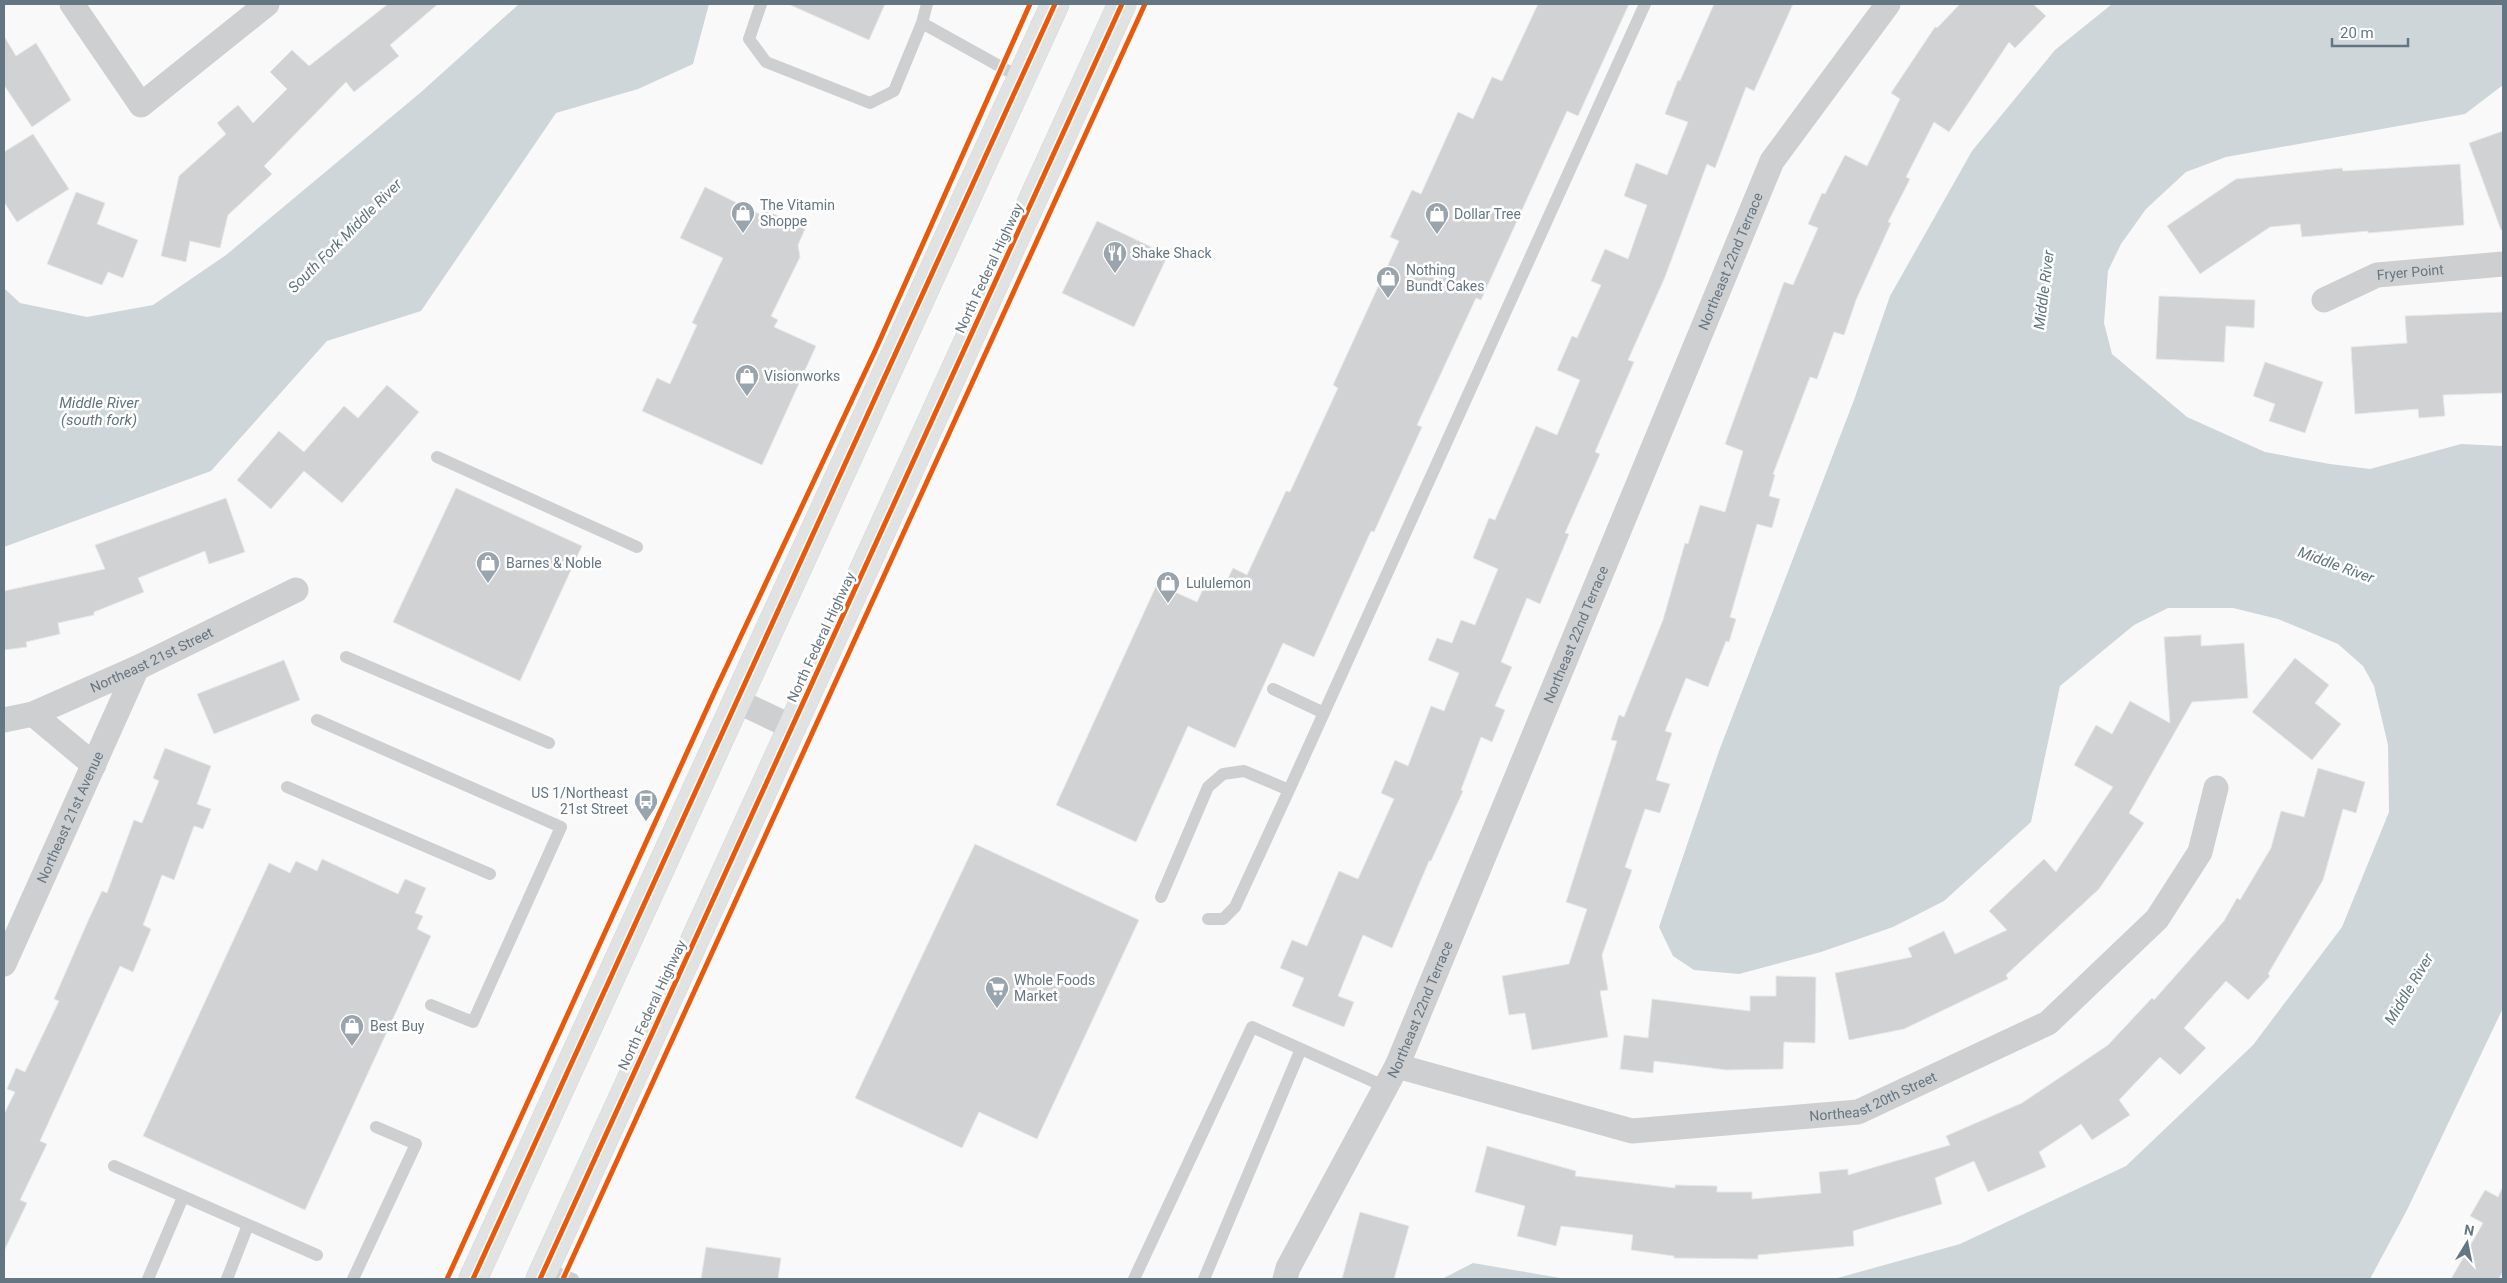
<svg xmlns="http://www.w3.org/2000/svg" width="2507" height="1283" viewBox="0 0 2507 1283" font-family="Roboto,sans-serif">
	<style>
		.water { fill: #ced6d9 }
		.building { fill: #d0d2d3; stroke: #e8e8e8 }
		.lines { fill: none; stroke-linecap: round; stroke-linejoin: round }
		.primary-casing { stroke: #d5d6d7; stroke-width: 29 }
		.service { stroke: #cecfd0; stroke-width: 12 }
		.minor { stroke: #cecfd0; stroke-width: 25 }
		.primary { stroke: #e1e2e2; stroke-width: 28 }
		.cycleway-casing { stroke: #fff; stroke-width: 8 }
		.cycleway { stroke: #e8590c; stroke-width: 5 }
		.labels { text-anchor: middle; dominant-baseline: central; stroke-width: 5; stroke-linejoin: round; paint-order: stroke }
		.poi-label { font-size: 14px; fill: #657683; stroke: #fff; text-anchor: start }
		.street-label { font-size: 14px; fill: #657683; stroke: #fff }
		.water-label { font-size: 15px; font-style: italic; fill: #60757c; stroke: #fff }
	</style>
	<rect width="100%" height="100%" fill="#f9f9f9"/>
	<!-- water -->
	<path class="water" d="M 519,4 L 709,4 L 693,64 L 638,89 L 556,113 L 421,311 L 327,341 L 211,471 L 4,547 L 4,288 L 20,303 L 87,317 L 153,305 L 226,255 L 420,93 Z
		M 2112,4 L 2503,4 L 2503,85 L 2465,114 L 2226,157 L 2186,172 L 2146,209 L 2121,244 L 2108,271 L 2104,323 L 2112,354 L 2187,417 L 2265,452 L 2330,464 L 2370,469 L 2461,444 L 2503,446 L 2503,1008 L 2407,1210 L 2370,1279 L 1834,1279 L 1960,1244 L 2126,1166 L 2253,1045 L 2342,927 L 2389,812 L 2388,745 L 2374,686 L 2363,666 L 2338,644 L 2278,619 L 2233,608 L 2168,608 L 2134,625 L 2060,686 L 2031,822 L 1944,901 L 1893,927 L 1821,952 L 1739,974 L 1694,970 L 1673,956 L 1659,927 L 1719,751 L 1854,400 L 1890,296 L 1972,151 L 2055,50 Z
		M 1473,1263 L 1566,1279 L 1442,1279 Z"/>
	<!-- building -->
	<path class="building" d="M 388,4 L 438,4 L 390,45 L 399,56 L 354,92 L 346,82 L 264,166 L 272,174 L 228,215 L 220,248 L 190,241 L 186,262 L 161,256 L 179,176 L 226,134 L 217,123 L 238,105 L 253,123 L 287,89 L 270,72 L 292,50 L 309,66 Z
		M 788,4 L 885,4 L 869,40 Z
		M 1538,4 L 1629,4 L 1578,116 L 1567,111 L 1481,300 L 1476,298 L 1417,425 L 1422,427 L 1374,532 L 1371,531 L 1314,657 L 1283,643 L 1235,748 L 1188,726 L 1136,842 L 1056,805 L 1157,584 L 1197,602 L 1207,581 L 1223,589 L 1233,568 L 1247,575 L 1286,491 L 1290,492 L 1338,388 L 1333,385 L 1399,241 L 1390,237 L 1412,190 L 1421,194 L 1458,112 L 1473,119 L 1492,77 L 1502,81 Z
		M 1714,4 L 1793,4 L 1754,91 L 1746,87 L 1715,168 L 1707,164 L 1665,277 L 1628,360 L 1634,362 L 1595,452 L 1600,454 L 1565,533 L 1569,534 L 1540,604 L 1527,598 L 1501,662 L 1512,667 L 1495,706 L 1505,710 L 1492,742 L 1481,737 L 1461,790 L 1463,791 L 1431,861 L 1429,861 L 1392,948 L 1363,935 L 1338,996 L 1354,1002 L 1344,1027 L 1292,1006 L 1304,978 L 1280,968 L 1292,940 L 1307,946 L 1339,871 L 1358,879 L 1394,799 L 1381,793 L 1395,760 L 1408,766 L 1431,706 L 1444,711 L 1459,673 L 1428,660 L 1437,638 L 1452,643 L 1461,620 L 1475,625 L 1498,569 L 1473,558 L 1489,518 L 1495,520 L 1536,426 L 1557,435 L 1580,380 L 1557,370 L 1572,336 L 1577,338 L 1601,285 L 1591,281 L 1605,249 L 1628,259 L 1647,205 L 1624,196 L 1636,163 L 1667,175 L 1688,122 L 1665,114 L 1678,80 L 1680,81 Z
		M 1960,4 L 2033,4 L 2046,16 L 2015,48 L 2009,42 L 1949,132 L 1934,122 L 1906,177 L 1910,179 L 1888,222 L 1891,223 L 1856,300 L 1844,335 L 1834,332 L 1817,379 L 1810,377 L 1773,474 L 1775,475 L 1769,496 L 1780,499 L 1772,528 L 1757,524 L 1730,617 L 1736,619 L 1729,642 L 1726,641 L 1708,687 L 1686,678 L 1665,731 L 1672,733 L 1656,780 L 1670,784 L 1660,813 L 1645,809 L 1625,867 L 1632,870 L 1602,955 L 1608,990 L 1600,991 L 1608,1037 L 1532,1050 L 1525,1013 L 1509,1015 L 1502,976 L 1569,964 L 1587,909 L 1566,902 L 1617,741 L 1611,740 L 1619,715 L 1624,717 L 1663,620 L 1685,543 L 1688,544 L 1700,505 L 1725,512 L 1743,451 L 1725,444 L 1784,282 L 1793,285 L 1818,228 L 1808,224 L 1822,193 L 1825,194 L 1845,155 L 1867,166 L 1900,99 L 1891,93 L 1935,27 L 1937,28 Z
		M 4,36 L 16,56 L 36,43 L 71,100 L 32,127 L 4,85 Z
		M 2503,131 L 2503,230 L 2501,230 L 2469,143 Z
		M 33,134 L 69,189 L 17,222 L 4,202 L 4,152 Z
		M 2460,164 L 2464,225 L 2368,233 L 2368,231 L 2302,237 L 2300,224 L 2270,227 L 2200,274 L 2167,226 L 2236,179 L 2342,168 L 2343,171 Z
		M 705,187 L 763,216 L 766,210 L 805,229 L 798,245 L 800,257 L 771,316 L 778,320 L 774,327 L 816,346 L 762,465 L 642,411 L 657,378 L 670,384 L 697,325 L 692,323 L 723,258 L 680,238 Z
		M 76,192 L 105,203 L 97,224 L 138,240 L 123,278 L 108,272 L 102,285 L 47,264 Z
		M 1097,221 L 1168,255 L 1134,327 L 1062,293 Z
		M 2159,296 L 2255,300 L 2254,328 L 2226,326 L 2224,362 L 2156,359 Z
		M 2503,312 L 2503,393 L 2443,395 L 2445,416 L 2419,418 L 2418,409 L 2355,414 L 2351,347 L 2407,343 L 2405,316 Z
		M 2265,362 L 2323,382 L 2305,433 L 2269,421 L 2275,404 L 2253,396 Z
		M 387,385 L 419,412 L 342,503 L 304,471 L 271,509 L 237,480 L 279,431 L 304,452 L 344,406 L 358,418 Z
		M 456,488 L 582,546 L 520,681 L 393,622 Z
		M 226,498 L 245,552 L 209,564 L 205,551 L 138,578 L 144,592 L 94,612 L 94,615 L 58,623 L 60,634 L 26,642 L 27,647 L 4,650 L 4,591 L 105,569 L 95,545 Z
		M 2201,635 L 2201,646 L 2244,643 L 2248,698 L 2192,702 L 2129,813 L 2144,823 L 2099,889 L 2006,975 L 2008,979 L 1904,1029 L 1849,1040 L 1835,973 L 1912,957 L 1908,948 L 1944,931 L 1955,954 L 2007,930 L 1989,911 L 2044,859 L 2056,872 L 2113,787 L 2074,765 L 2096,725 L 2112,734 L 2130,701 L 2170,723 L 2164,637 Z
		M 2295,658 L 2329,685 L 2315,703 L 2341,724 L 2312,760 L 2252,712 Z
		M 284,660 L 300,700 L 214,734 L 197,694 Z
		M 165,748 L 211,766 L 197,804 L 211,809 L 203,829 L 194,826 L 174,880 L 162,875 L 143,925 L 151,929 L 133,972 L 120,966 L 40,1141 L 47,1144 L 20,1200 L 27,1203 L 4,1251 L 4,1114 L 15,1092 L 7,1089 L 16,1068 L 25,1072 L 59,1001 L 54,999 L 88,921 L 102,891 L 107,893 L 134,820 L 142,823 L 159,781 L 153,778 Z
		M 2318,768 L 2365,782 L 2356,813 L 2343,809 L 2323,880 L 2268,974 L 2270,976 L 2248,1000 L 2226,981 L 2184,1028 L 2206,1048 L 2180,1075 L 2160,1057 L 2119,1100 L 2130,1115 L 2092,1140 L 2081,1124 L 2039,1152 L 2046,1167 L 1988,1192 L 1974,1161 L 1935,1178 L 1942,1204 L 1853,1231 L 1854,1246 L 1758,1255 L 1758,1259 L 1674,1258 L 1674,1256 L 1631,1250 L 1633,1235 L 1561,1226 L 1556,1246 L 1517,1236 L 1525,1206 L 1475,1192 L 1487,1146 L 1576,1171 L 1575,1176 L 1675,1188 L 1675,1185 L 1717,1186 L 1717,1192 L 1752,1192 L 1752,1199 L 1821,1193 L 1819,1172 L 1848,1169 L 1848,1175 L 1950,1145 L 1946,1136 L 2022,1103 L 2108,1045 L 2152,998 L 2154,1000 L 2224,921 L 2237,898 L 2240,900 L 2271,848 L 2281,811 L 2304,817 Z
		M 975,844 L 1139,920 L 1037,1139 L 979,1112 L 962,1148 L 855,1098 Z
		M 322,859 L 398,894 L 405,879 L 426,888 L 415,913 L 423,916 L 417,929 L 431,936 L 305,1210 L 143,1136 L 269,863 L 290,873 L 296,861 L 317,871 Z
		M 1776,976 L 1816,977 L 1815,1043 L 1784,1042 L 1783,1069 L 1727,1070 L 1654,1061 L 1653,1073 L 1620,1069 L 1624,1035 L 1648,1038 L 1652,999 L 1750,1011 L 1750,996 L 1776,996 Z
		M 2503,1186 L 2503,1271 L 2499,1279 L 2451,1279 L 2483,1223 L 2470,1216 L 2485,1190 L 2498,1197 Z
		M 1360,1212 L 1409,1226 L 1394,1279 L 1342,1279 Z
		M 706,1247 L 781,1258 L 778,1279 L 701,1279 Z"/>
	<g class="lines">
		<!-- primary casing -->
		<g class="primary-casing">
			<path id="primary" d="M 473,1279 L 1055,4
				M 540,1279 L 1122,4"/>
		</g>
		<!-- service -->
		<path class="service" d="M 761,4 L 749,39 L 766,62 L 870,103 L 894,91 L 922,23
			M 927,4 L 922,23 L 1021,78
			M 437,457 L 637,547
			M 346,657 L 549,743
			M 1273,689 L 1324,713
			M 317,720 L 561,827 L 473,1022 L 431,1005
			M 287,787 L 490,874
			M 1289,790 L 1645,4
			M 1161,897 L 1208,787 L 1223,774 L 1244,771 L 1289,790 L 1235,907 L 1223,919 L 1208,919
			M 1301,1049 L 1386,1087
			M 114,1166 L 317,1255
			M 545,1268 L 573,1279
			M 148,1279 L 183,1197
			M 227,1279 L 248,1225
			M 353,1279 L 416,1144 L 376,1127
			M 1134,1279 L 1252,1027 L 1301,1049 L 1204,1279"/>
		<!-- minor -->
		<g class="minor">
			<path d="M 72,4 L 141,105 L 267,4"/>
			<path id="s1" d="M 2324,300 L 2377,275 L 2503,264"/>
			<path d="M 737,701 L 792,727"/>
			<path d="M 33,714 L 94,765"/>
			<path id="s2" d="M 4,720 L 33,714 L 137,668 L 296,590"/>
			<path id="s3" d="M 4,964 L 137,668"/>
			<path id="s4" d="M 1397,1066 L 1632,1131 L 1858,1112 L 2048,1023 L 2157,919 L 2200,852 L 2216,788"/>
			<path id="s5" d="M 1285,1279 L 1288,1268 L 1397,1066 L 1772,161 L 1888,4"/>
		</g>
		<!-- primary -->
		<use href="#primary" class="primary"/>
		<!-- cycleway casing -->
		<g class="cycleway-casing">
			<path id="cycleway" d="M 447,1279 L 715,691 L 875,351 L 1030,4
				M 473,1279 L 1055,4
				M 540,1279 L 1122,4
				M 563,1279 L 1145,4"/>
		</g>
		<!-- cycleway -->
		<use href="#cycleway" class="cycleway"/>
	</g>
	<!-- icons -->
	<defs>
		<g id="shop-pin" transform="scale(1.25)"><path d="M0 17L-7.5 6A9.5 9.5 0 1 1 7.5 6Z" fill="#99a4ac" stroke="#fff"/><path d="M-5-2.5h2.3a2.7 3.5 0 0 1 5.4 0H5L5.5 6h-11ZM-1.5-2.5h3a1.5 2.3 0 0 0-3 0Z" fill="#fff"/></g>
		<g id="restaurant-pin" transform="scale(1.25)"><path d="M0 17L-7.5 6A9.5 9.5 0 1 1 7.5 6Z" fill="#99a4ac" stroke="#fff"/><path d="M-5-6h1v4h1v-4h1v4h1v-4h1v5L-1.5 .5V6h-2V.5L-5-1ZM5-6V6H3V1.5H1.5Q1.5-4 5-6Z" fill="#fff"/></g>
		<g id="bus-pin" transform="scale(1.25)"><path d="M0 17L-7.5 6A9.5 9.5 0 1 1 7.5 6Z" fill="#99a4ac" stroke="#fff"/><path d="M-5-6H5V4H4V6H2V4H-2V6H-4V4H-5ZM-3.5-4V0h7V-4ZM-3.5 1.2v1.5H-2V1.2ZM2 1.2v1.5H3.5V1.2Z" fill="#fff"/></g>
		<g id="supermarket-pin" transform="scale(1.25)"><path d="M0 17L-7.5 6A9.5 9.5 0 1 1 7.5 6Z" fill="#99a4ac" stroke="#fff"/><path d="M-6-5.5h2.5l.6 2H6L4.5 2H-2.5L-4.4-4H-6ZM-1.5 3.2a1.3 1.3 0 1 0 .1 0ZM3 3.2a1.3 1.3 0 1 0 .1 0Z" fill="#fff"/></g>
	</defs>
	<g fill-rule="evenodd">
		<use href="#shop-pin" x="743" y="213"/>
		<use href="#shop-pin" x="1437" y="214"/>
		<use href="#restaurant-pin" x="1115" y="253"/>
		<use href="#shop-pin" x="1388" y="278"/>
		<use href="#shop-pin" x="747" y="376"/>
		<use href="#shop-pin" x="488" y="563"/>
		<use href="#shop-pin" x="1168" y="583"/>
		<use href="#bus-pin" x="646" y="801"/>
		<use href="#supermarket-pin" x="997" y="988"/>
		<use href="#shop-pin" x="352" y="1026"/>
	</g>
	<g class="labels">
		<!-- poi labels -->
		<g class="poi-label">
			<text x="760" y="205">The Vitamin<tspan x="760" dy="16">Shoppe</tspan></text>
			<text x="1454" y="214">Dollar Tree</text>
			<text x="1132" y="253">Shake Shack</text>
			<text x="1406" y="270">Nothing<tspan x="1406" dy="16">Bundt Cakes</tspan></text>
			<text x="764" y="376">Visionworks</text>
			<text x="506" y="563">Barnes &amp; Noble</text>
			<text x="1186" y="583">Lululemon</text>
			<text x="628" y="793" text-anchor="end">US 1/Northeast<tspan x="628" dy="16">21st Street</tspan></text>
			<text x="1014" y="980">Whole Foods<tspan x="1014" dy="16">Market</tspan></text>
			<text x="370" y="1026">Best Buy</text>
		</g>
		<!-- street labels -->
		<g class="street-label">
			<text stroke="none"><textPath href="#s5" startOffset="1112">Northeast 22nd Terrace</textPath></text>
			<text transform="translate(989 268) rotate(-65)">North Federal Highway</text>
			<text stroke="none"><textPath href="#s1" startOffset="92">Fryer Point</textPath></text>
			<text stroke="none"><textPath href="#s5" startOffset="708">Northeast 22nd Terrace</textPath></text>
			<text transform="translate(821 637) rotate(-65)">North Federal Highway</text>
			<text stroke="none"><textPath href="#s2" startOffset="160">Northeast 21st Street</textPath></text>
			<text stroke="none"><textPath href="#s3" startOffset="161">Northeast 21st Avenue</textPath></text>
			<text transform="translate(652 1005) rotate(-65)">North Federal Highway</text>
			<text stroke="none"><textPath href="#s5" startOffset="302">Northeast 22nd Terrace</textPath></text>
			<text stroke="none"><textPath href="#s4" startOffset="489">Northeast 20th Street</textPath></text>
		</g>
		<!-- water labels -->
		<g class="water-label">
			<text transform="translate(345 236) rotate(-45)">South Fork Middle River</text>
			<text transform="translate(2044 290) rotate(-83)">Middle River</text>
			<text x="99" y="403">Middle River<tspan x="99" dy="17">(south fork)</tspan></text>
			<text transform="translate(2336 565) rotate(20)">Middle River</text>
			<text transform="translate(2409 989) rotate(-59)">Middle River</text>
		</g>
	</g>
	<!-- border -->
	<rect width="2507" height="1283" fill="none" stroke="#657683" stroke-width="10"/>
	<!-- north arrow -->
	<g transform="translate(2467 1243) rotate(10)" stroke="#ffffff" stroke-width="4" paint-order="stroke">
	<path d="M0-4L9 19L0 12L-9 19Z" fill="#657683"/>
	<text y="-8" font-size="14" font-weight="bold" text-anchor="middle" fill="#657683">N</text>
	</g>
	<!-- scale -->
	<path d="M2332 38v8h76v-8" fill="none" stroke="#657683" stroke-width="2.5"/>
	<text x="2340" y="38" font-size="15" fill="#657683" stroke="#ffffff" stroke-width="4" paint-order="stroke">20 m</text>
</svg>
